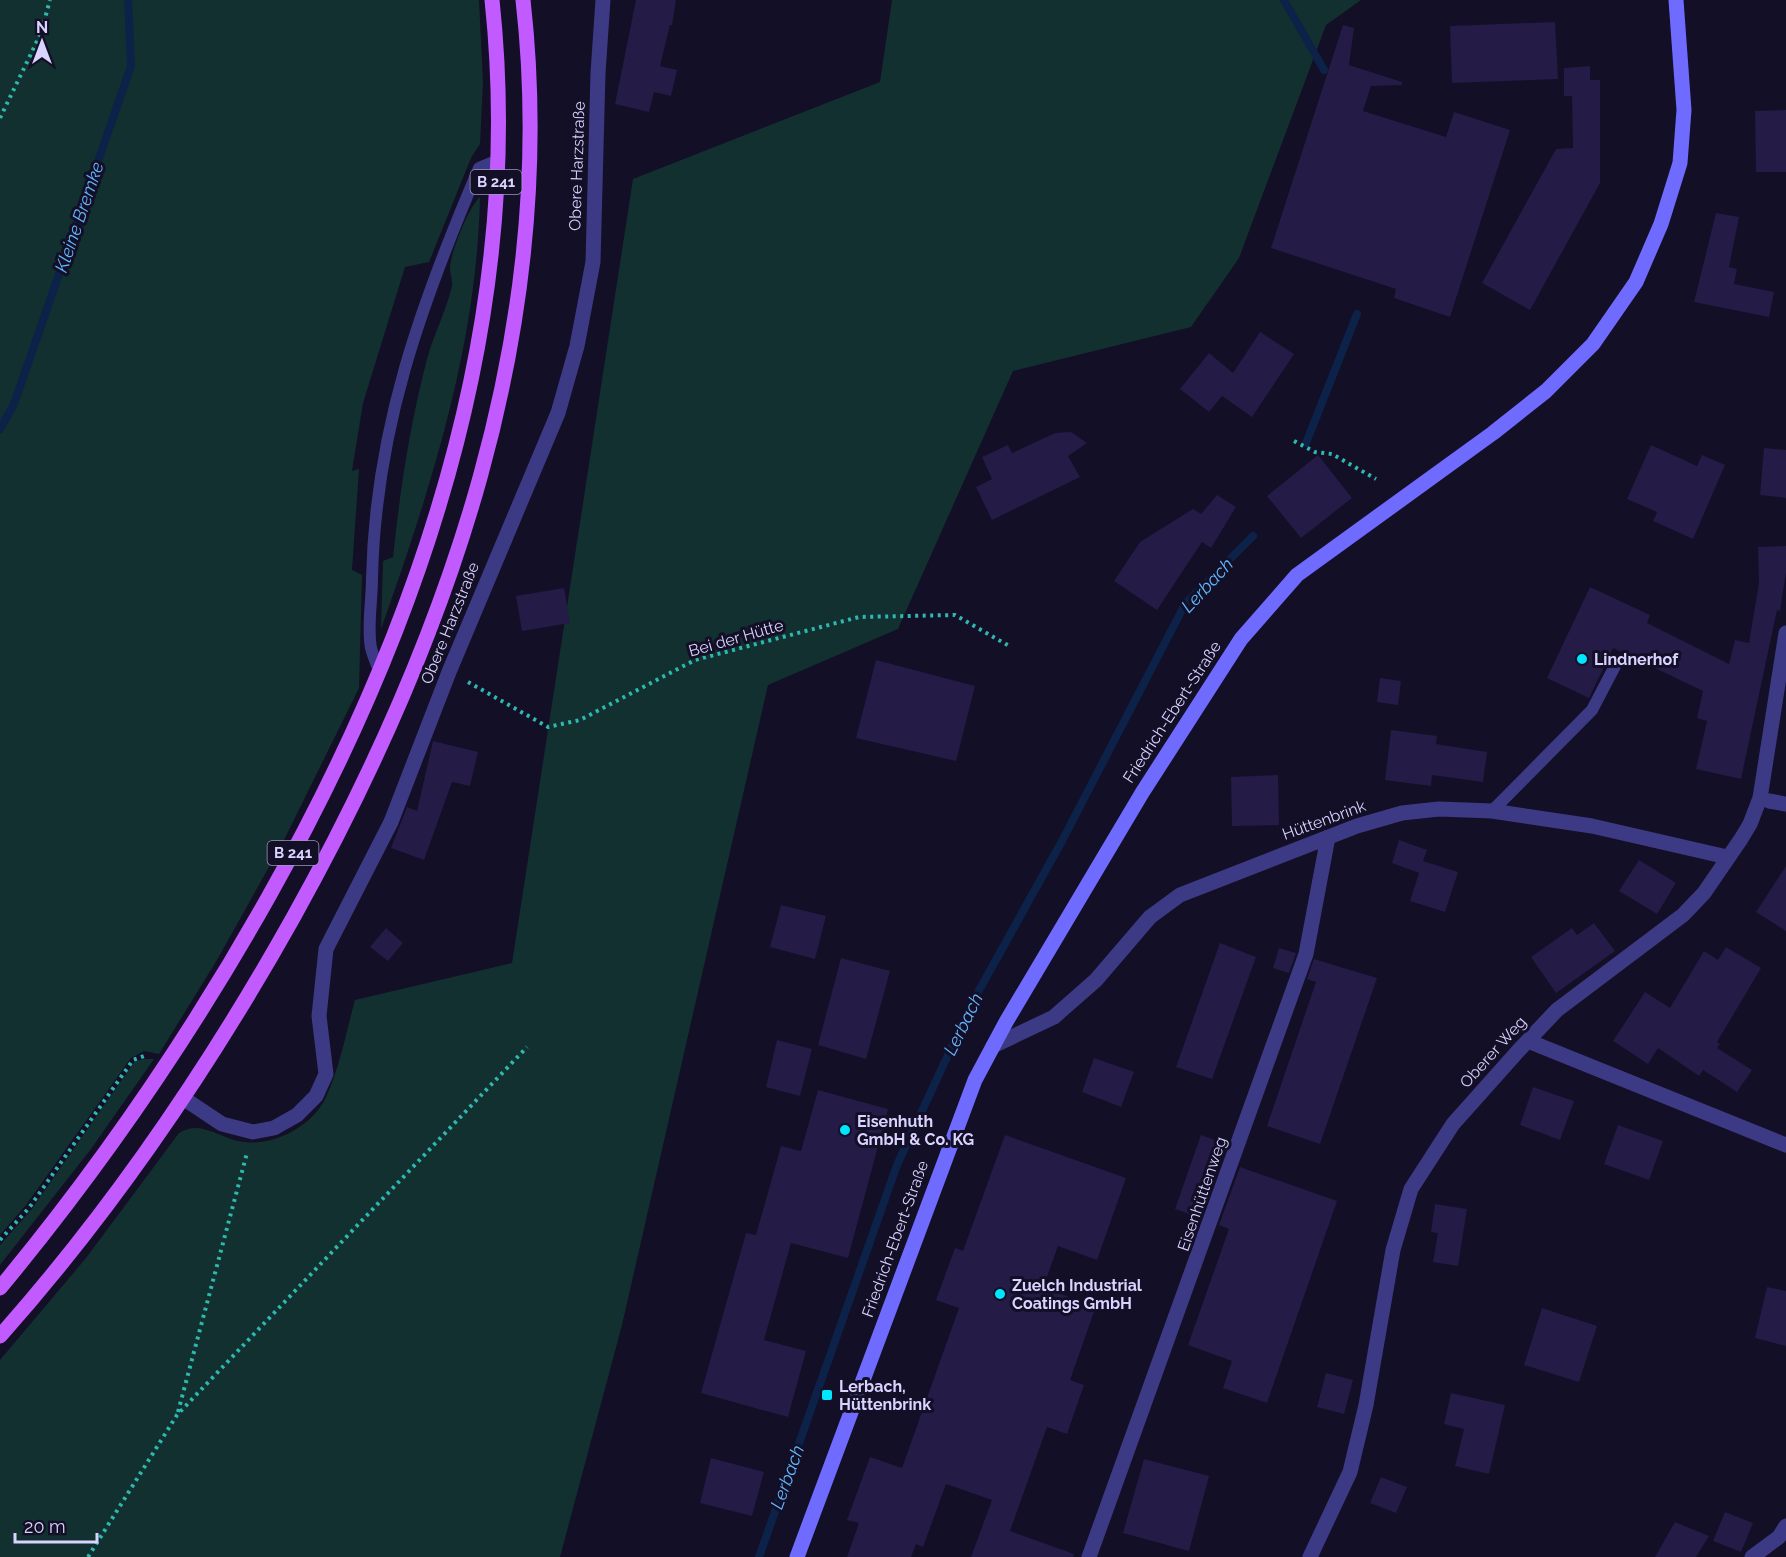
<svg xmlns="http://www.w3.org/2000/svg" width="1786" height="1557" viewBox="0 0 1786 1557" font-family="Raleway,sans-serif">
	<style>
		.green { fill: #12302f }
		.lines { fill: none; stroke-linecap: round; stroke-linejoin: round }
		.stream { stroke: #0c2248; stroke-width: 8 }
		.building { fill: #241b47 }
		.path { stroke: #2fb8b0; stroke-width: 4; stroke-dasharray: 3 4.5; stroke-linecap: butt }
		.lane { stroke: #3d3a85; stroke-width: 12 }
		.street { stroke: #3d3a85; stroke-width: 15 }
		.secondary { stroke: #6f6bff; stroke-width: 15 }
		.primary { stroke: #c25bff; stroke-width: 15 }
		.poi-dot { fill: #00e5ff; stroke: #130f26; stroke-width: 2 }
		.labels { text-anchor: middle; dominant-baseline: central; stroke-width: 6; stroke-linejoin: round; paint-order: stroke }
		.shield { fill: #130f26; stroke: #9e99be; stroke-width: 1.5 }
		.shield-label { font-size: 15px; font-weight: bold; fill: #d9d4ff }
		.street-label { font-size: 16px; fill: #d9d4ff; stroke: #130f26 }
		.poi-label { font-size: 16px; font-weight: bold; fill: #d9d4ff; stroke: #130f26; text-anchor: start }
		.water-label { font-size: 18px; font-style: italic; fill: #62b6ff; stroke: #130f26 }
	</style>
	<rect width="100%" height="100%" fill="#130f26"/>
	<!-- green -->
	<path class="green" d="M 0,0 L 479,0 L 483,83 L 480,144 L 471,158 L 429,262 L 405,267 L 363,403 L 352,471 L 359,469 L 352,570 L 362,575 L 359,688 L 284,840 L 217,960 L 159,1054 L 144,1051 L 131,1058 L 26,1205 L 0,1235 Z
		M 892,0 L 1361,0 L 1326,25 L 1239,258 L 1191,327 L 1013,371 L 898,629 L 768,685 L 622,1325 L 560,1557 L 0,1557 L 0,1360 L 86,1258 L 179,1133 C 198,1121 214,1134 234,1140 C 268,1150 312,1128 326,1097 C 340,1067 346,1032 355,1000 L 512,963 L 633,179 L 880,82 Z
		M 480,197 C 477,346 430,491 381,629 L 383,561 L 393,557 C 400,490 410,424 427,359 C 434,334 446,311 452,286 C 453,280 450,274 450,268 C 450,254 469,206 480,197 Z
		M 144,1059 L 154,1059 L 91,1149 L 0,1265 L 0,1245 L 31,1210 L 135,1061 Z"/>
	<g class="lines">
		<!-- stream -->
		<path class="stream" d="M 1284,0 L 1324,70
			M 0,429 L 14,404 L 131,66 L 128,0
			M 1306,443 L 1357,314
			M 759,1557 L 897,1165 L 972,1003 L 1062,841 L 1185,604 L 1253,536"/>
	</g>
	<!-- building -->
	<path class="building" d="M 636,0 L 676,0 L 672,25 L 670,25 L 660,66 L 677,70 L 671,96 L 654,92 L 649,112 L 615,104 Z
		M 1555,22 L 1558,79 L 1452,83 L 1450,26 Z
		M 1343,25 L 1354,28 L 1349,65 L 1402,82 L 1402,85 L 1371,86 L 1363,111 L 1446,137 L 1454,112 L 1510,130 L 1450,317 L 1394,298 L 1396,289 L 1271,248 Z
		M 1590,66 L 1590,80 L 1600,80 L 1600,183 L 1530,310 L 1482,283 L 1556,149 L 1573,148 L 1572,96 L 1564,96 L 1564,68 Z
		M 1786,110 L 1786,172 L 1756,172 L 1755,111 Z
		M 1716,213 L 1739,217 L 1729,267 L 1737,269 L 1734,284 L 1774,292 L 1769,317 L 1694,302 Z
		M 1260,332 L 1294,354 L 1252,417 L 1222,396 L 1209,412 L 1180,389 L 1209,353 L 1233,373 Z
		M 1071,432 L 1087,443 L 1068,456 L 1080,477 L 992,520 L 976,487 L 992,479 L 982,457 L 1008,445 L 1012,453 L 1055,433 Z
		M 1651,445 L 1697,466 L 1702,455 L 1725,465 L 1693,539 L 1653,521 L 1657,512 L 1627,499 Z
		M 1764,448 L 1786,450 L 1786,498 L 1760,495 Z
		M 1318,455 L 1352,498 L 1301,538 L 1267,496 Z
		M 1217,495 L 1236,507 L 1211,548 L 1202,542 L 1157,610 L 1114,581 L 1140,542 L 1193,509 L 1201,514 Z
		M 1786,546 L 1786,572 L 1780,611 L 1777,610 L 1741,779 L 1696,769 L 1707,721 L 1697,718 L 1703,691 L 1613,648 L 1589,698 L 1547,678 L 1590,587 L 1650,615 L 1647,623 L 1729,664 L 1735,640 L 1749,643 L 1759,583 L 1758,547 Z
		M 564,588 L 570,623 L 522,631 L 516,596 Z
		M 876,660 L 975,686 L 956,761 L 856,738 Z
		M 1380,678 L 1401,681 L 1398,705 L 1377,702 Z
		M 1391,730 L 1437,736 L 1436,744 L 1487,752 L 1483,782 L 1432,775 L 1431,786 L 1385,780 Z
		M 433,741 L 478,752 L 470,786 L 452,782 L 424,860 L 391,848 L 407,807 L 417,811 Z
		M 1278,775 L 1279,825 L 1232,826 L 1231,777 Z
		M 1399,840 L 1427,850 L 1423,861 L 1458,872 L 1445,912 L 1410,901 L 1420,870 L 1419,873 L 1392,863 Z
		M 1639,860 L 1676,883 L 1657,914 L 1619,891 Z
		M 1786,866 L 1786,931 L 1756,912 Z
		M 781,905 L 826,916 L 815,959 L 770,947 Z
		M 1594,923 L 1615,951 L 1556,993 L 1531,957 L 1572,928 L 1577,935 Z
		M 386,928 L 403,943 L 388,961 L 370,947 Z
		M 1220,943 L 1256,957 L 1212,1079 L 1176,1067 Z
		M 1726,947 L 1761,968 L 1717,1042 L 1720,1044 L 1717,1048 L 1752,1070 L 1737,1092 L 1703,1070 L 1699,1076 L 1658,1048 L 1648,1064 L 1613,1041 L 1645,992 L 1670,1008 L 1704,951 L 1718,960 Z
		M 1279,948 L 1296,953 L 1289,973 L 1273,968 Z
		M 841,958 L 890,971 L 866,1059 L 818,1045 Z
		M 1314,959 L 1377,978 L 1320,1144 L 1267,1126 L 1316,982 L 1307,979 Z
		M 777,1040 L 812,1049 L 800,1096 L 766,1087 Z
		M 1094,1058 L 1134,1072 L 1121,1107 L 1082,1092 Z
		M 1533,1087 L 1574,1101 L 1560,1140 L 1520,1125 Z
		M 818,1090 L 888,1109 L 848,1258 L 791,1243 L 764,1340 L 806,1351 L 788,1417 L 701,1393 L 746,1233 L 756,1235 L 781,1146 L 801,1151 Z
		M 1618,1125 L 1663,1141 L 1649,1180 L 1604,1164 Z
		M 1005,1135 L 1126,1178 L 1097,1260 L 1058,1246 L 1043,1288 L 1096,1306 L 1070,1380 L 1084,1385 L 1067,1434 L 1047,1427 L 1010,1531 L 1074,1554 L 1073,1557 L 971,1557 L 992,1500 L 946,1484 L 923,1547 L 916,1544 L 911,1557 L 847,1557 L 859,1523 L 847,1520 L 870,1457 L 902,1468 L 959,1308 L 936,1300 L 955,1248 L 963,1251 Z
		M 1201,1135 L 1226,1144 L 1201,1218 L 1175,1209 Z
		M 1240,1167 L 1337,1201 L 1267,1403 L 1223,1388 L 1232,1361 L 1188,1345 L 1229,1229 L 1219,1225 Z
		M 1435,1204 L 1467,1209 L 1458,1266 L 1433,1262 L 1438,1233 L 1431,1232 Z
		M 1767,1287 L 1786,1291 L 1786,1346 L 1755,1338 Z
		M 1542,1308 L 1597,1326 L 1579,1382 L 1524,1365 Z
		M 1326,1373 L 1353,1380 L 1344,1414 L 1317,1407 Z
		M 1451,1393 L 1505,1405 L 1489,1474 L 1455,1466 L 1464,1429 L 1444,1424 Z
		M 711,1458 L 764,1472 L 752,1516 L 700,1503 Z
		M 1144,1459 L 1209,1476 L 1189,1551 L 1123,1533 Z
		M 1381,1477 L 1407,1487 L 1396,1513 L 1370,1503 Z
		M 1725,1512 L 1753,1523 L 1741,1552 L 1713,1541 Z
		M 1675,1522 L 1709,1536 L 1696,1557 L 1655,1557 Z"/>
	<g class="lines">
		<!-- path -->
		<path class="path" d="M 0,118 L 41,33 L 50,0
			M 1294,441 L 1315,452 L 1332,454 L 1376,479
			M 468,682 L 548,727 L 580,720 L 695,660 L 859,617 L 955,615 L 1011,647
			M 0,1240 L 29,1208 L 133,1060 L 147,1055
			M 178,1412 L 247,1153
			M 88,1557 L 177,1415 L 527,1047"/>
		<!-- lane -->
		<path class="lane" d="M 380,673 C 377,665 373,656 371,648 C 367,627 372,601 372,579 C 375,430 421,304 479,168 L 498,160
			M 1492,811 L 1592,710 L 1615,666"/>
		<!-- street -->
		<path class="street" d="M 1769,801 L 1786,804
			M 1528,1041 L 1786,1145
			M 993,1046 L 1054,1017 L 1096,980 L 1150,917 L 1180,895 L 1357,826 L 1402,813 L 1439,809 L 1492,811 L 1592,826 L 1727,857
			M 183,1098 L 222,1124 L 253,1132 L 274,1128 L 297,1115 L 316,1096 L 326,1074 L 319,1016 L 326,949 L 391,822 L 449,672 L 558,413 L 577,346 L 593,262 L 598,73 L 603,0
			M 1089,1557 L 1306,954 L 1328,837
			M 1310,1557 L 1350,1472 L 1366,1405 L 1393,1250 L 1411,1189 L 1453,1124 L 1519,1050 L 1557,1010 L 1683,915 L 1704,893 L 1741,839 L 1750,824 L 1760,798 L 1786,633
			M 1752,1557 L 1779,1537 L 1786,1526"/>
		<!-- secondary -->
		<path class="secondary" d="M 797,1557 L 975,1080 L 1006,1022 L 1142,793 L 1241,639 L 1297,575 L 1493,433 L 1546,391 L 1593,344 L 1636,282 L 1661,224 L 1680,163 L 1684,110 L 1676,0"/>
		<!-- primary -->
		<path class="primary" d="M 0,1288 C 102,1165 191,1035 269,896 C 422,624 526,316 492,0
			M 0,1336 C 113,1209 210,1066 293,918 C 449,638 560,326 523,0"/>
	</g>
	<!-- markers -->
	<g class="poi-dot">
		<circle cx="1582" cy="659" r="6"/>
		<circle cx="845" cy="1130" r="6"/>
		<circle cx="1000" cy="1294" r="6"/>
		<rect x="821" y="1389" width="12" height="12" rx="3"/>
	</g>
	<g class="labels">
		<!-- shield labels -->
		<g class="shield">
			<rect x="470.5" y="170" width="51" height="24" rx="4.5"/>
			<rect x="267.5" y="841" width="51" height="24" rx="4.5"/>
		</g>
		<g class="shield-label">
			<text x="496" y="182">B 241</text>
			<text x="293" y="853">B 241</text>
		</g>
		<!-- street labels -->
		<g class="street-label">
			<text transform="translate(577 166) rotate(-88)">Obere Harzstraße</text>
			<text transform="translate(450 623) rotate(-68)">Obere Harzstraße</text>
			<text transform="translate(736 638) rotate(-16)">Bei der Hütte</text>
			<text transform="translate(1172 712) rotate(-57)">Friedrich-Ebert-Straße</text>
			<text transform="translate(1324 820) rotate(-20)">Hüttenbrink</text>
			<text transform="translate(1493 1052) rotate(-48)">Oberer Weg</text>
			<text transform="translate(1202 1194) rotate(-71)">Eisenhüttenweg</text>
			<text transform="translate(895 1239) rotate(-70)">Friedrich-Ebert-Straße</text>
		</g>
		<!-- poi labels -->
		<g class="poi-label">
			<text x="1594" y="659">Lindnerhof</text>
			<text x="857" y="1121">Eisenhuth<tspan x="857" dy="18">GmbH &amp; Co. KG</tspan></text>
			<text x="1012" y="1285">Zuelch Industrial<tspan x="1012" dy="18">Coatings GmbH</tspan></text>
			<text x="839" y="1386">Lerbach,<tspan x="839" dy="18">Hüttenbrink</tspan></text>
		</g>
		<!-- water labels -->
		<g class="water-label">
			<text transform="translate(79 217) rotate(-71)">Kleine Bremke</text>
			<text transform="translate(1207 585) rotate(-47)">Lerbach</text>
			<text transform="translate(963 1024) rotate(-64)">Lerbach</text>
			<text transform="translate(787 1477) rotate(-70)">Lerbach</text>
		</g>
	</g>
	<!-- north arrow -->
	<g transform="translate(42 42)" stroke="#130f26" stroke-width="4.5" paint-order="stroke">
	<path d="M0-4.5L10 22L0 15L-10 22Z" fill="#d9d4ff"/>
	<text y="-9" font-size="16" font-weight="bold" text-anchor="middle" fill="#d9d4ff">N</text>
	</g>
	<!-- scale -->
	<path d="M15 1533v9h82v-9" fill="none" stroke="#d9d4ff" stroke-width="3"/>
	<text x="24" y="1533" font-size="18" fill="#d9d4ff" stroke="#130f26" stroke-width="4.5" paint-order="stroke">20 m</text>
</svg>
